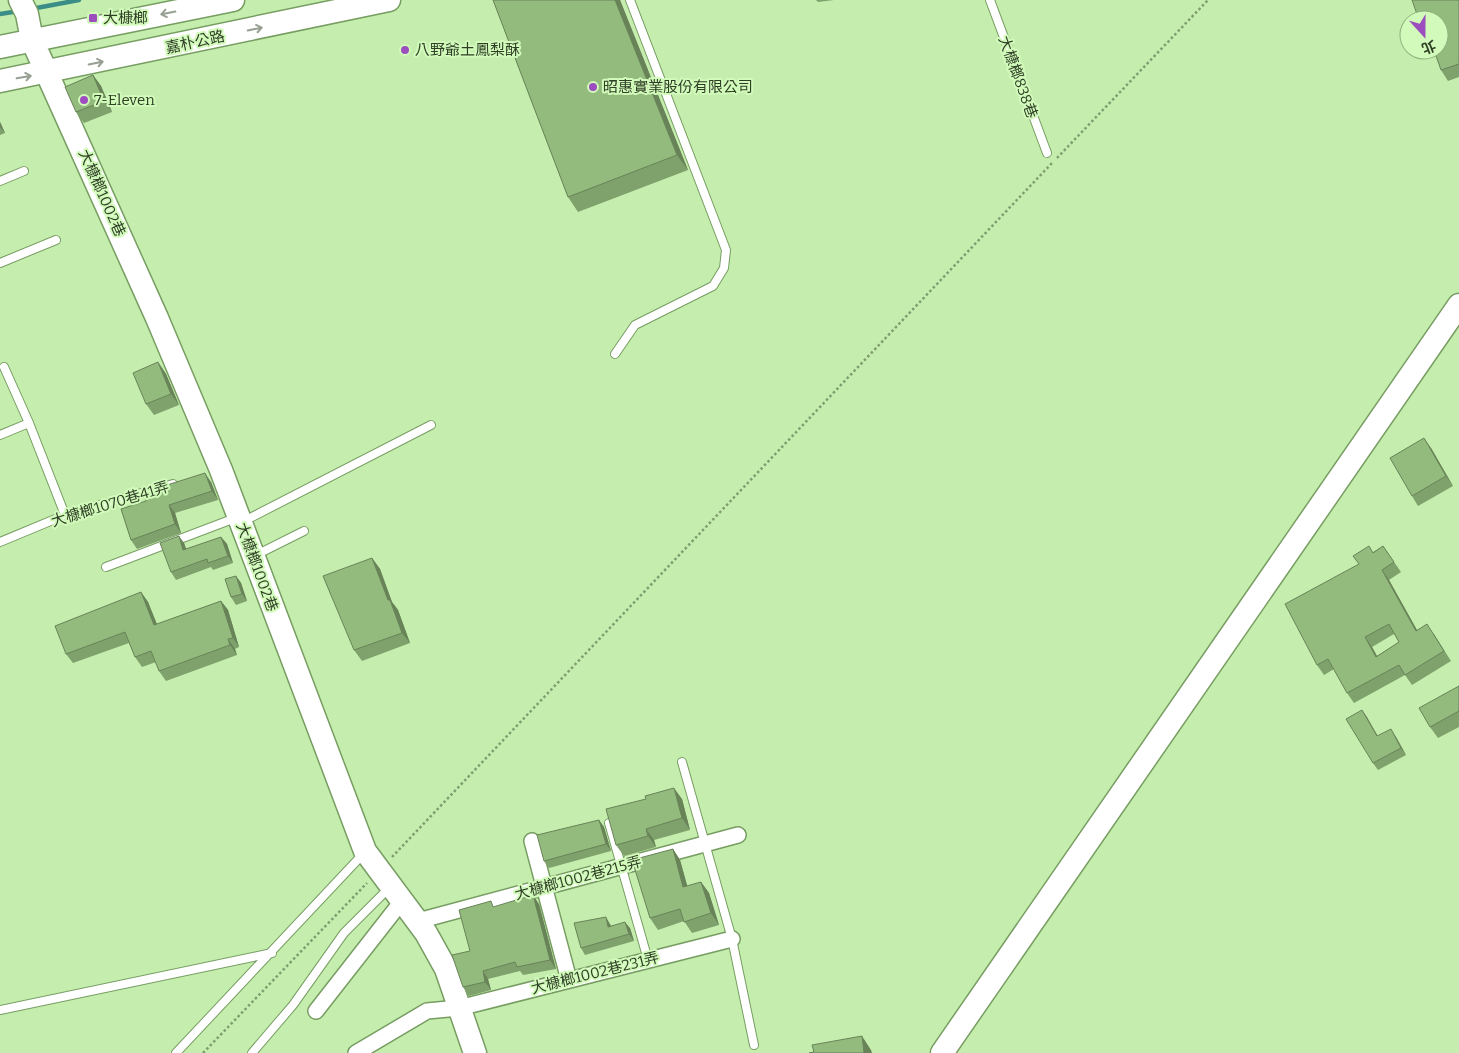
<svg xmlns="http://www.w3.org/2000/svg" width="1459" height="1053" viewBox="0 0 1459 1053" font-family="Bitter,'Noto Sans TC',serif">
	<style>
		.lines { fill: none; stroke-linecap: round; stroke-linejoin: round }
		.stream { stroke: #3a8e87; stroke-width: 4.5 }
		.lane-casing { stroke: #779d62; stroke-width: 10 }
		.street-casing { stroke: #779d62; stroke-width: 18 }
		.secondary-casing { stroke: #779d62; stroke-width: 25 }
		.path { stroke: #7f9d6f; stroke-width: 2.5; stroke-dasharray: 2.5 2.5; stroke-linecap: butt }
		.lane { stroke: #fff; stroke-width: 8 }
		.street { stroke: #fff; stroke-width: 15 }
		.secondary { stroke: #fff; stroke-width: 22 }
		.wall { fill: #7fa16c; fill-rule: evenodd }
		.shaded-wall { fill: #688358 }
		.building { fill: #94bb7e; stroke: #688358; fill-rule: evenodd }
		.oneway { stroke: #979f92 }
		.poi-dot { fill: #9c4dbe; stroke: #d2fbbb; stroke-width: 2 }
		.labels { text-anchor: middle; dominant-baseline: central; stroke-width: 4; stroke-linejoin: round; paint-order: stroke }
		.poi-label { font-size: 15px; fill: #2f3f26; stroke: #d2fbbb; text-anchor: start }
		.street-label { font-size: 15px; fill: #2f3f26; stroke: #d2fbbb }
	</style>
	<rect width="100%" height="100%" fill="#c5eeae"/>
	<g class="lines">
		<!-- stream -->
		<path class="stream" d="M 31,9 L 79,0
			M 0,14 L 19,11"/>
		<!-- lane casing -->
		<g class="lane-casing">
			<path id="lane" d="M 990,0 L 1047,153
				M 0,181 L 24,171
				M 0,263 L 56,240
				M 615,354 L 635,325 L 713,286 L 724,268 L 726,250 L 630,0
				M 4,367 L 29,423
				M 0,435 L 29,423 L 65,515
				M 0,542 L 65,515 L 173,484
				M 256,555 L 304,531
				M 106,567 L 238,517 L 250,518 L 431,425
				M 682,762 L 732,939 L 754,1045
				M 609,823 L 648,960
				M 0,1010 L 272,953
				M 176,1053 L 364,853
				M 252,1053 L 293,1005 L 344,933 L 389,888"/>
		</g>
		<!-- street casing -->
		<g class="street-casing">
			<path id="street" d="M 532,841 L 569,980
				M 418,921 L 738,835
				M 316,1011 L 402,901
				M 356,1053 L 427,1011 L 459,1008 L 732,939"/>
		</g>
		<!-- secondary casing -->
		<g class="secondary-casing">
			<path id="secondary" d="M 20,0 L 27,14 L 32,40 L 157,318 L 221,470 L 365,851 L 426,933 L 446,969 L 475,1053
				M 0,47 L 233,0
				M 0,81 L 389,0
				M 942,1053 L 1459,305"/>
		</g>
		<!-- path -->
		<path class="path" d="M 1057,158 L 1208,0
			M 392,857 L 1053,162
			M 203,1053 L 367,883"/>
		<!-- lane -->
		<use href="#lane" class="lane"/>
		<!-- street -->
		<use href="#street" class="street"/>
		<!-- secondary -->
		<use href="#secondary" class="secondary"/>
	</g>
	<!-- wall -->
	<path class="wall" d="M 493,0 L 620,0 L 688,170 L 578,212 L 568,197 Z
		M 816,0 L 834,0 L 818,2 Z
		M 1459,0 L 1459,77 L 1448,81 L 1441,70 Z
		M 93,75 L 101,86 L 112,112 L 84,123 L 76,112 Z
		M 0,122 L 5,133 L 0,135 Z
		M 158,362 L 166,374 L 179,405 L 154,415 L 146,404 Z
		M 1431,448 L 1453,486 L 1418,506 L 1412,496 Z
		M 211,482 L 218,500 L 175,513 L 181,533 L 137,549 L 131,540 L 121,509 Z
		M 221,537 L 227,544 L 233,563 L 213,570 L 211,567 L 176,580 L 171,572 L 184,543 L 186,549 Z
		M 1383,546 L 1401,572 L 1389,580 L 1417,630 L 1434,634 L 1451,661 L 1412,685 L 1405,675 L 1354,703 L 1347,693 L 1334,669 L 1324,675 L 1317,665 L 1359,564 L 1373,552 ZM 1394,634 L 1399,642 L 1377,656 L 1372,647 Z
		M 372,558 L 380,569 L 392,602 L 398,610 L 410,643 L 362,661 L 354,650 Z
		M 236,576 L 241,583 L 247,601 L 236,605 L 231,597 Z
		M 141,592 L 148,602 L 157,624 L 221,601 L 228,610 L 239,647 L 235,649 L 237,655 L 166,681 L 159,671 L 156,662 L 142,667 L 135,657 L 129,643 L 73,663 L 66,654 Z
		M 1459,686 L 1459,727 L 1438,738 L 1430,727 Z
		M 1362,710 L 1378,736 L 1396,737 L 1406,755 L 1378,770 L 1373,763 Z
		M 682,799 L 690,830 L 654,840 L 656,847 L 624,856 L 616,845 Z
		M 599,820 L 604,827 L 611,851 L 549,868 L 544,861 Z
		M 673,849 L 680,860 L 687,886 L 701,882 L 709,893 L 719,925 L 692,933 L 684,921 L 658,930 L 650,918 Z
		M 539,904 L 556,969 L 523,975 L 520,971 L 488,979 L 491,990 L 469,996 L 463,987 L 470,951 L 495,907 Z
		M 610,924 L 611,926 L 630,928 L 634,941 L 585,955 L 581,948 Z"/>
	<!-- shaded-wall -->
	<path class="shaded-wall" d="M 615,0 L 620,0 L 688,170 L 677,155 Z
		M 93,75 L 101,86 L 112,112 L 104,101 Z
		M 0,122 L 5,133 L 0,127 Z
		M 158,362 L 166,374 L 179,405 L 171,394 Z
		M 1424,438 L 1431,448 L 1453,486 L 1446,476 Z
		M 205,473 L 211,482 L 218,500 L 212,491 Z
		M 169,505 L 175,513 L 181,533 L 175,524 Z
		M 179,536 L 184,543 L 189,557 L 183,550 Z
		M 221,537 L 227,544 L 233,563 L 228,556 Z
		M 372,558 L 380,569 L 392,602 L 398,610 L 410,643 L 402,633 L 388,600 Z
		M 1382,570 L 1389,580 L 1423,641 L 1416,631 Z
		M 236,576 L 241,583 L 247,601 L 242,594 Z
		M 141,592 L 148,602 L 161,635 L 154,625 Z
		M 221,601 L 228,610 L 239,647 L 233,638 Z
		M 1365,637 L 1372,647 L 1383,667 L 1376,657 Z
		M 228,639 L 235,649 L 237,655 L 230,645 Z
		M 1362,710 L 1367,717 L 1382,744 L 1377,736 Z
		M 1391,729 L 1396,737 L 1406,755 L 1401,748 Z
		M 674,788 L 682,799 L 690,830 L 682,818 Z
		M 599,820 L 604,827 L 611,851 L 606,844 Z
		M 646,829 L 654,840 L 656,847 L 648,836 Z
		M 673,849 L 680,860 L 691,899 L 683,887 Z
		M 701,882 L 709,893 L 719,925 L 711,913 Z
		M 533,895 L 539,904 L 556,969 L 550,960 Z
		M 606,917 L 610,924 L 613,934 L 608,927 Z
		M 625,922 L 630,928 L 634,941 L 629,934 Z
		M 483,971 L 488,979 L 491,990 L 485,982 Z
		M 862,1036 L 871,1050 L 872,1053 L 864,1053 Z"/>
	<!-- building -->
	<path class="building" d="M 493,0 L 615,0 L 677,155 L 568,197 Z
		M 1412,0 L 1459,0 L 1459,64 L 1441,70 L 1434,50 L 1439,50 L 1439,20 L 1419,20 Z
		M 93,75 L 104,101 L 76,112 L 65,87 Z
		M 158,362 L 171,394 L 146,404 L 133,373 Z
		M 1424,438 L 1446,476 L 1412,496 L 1390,458 Z
		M 205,473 L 212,491 L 169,505 L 175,524 L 131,540 L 121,509 L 146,501 L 145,495 L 164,489 L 164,486 Z
		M 179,536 L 183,550 L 221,537 L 228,556 L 208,563 L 207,559 L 171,572 L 160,543 Z
		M 1369,546 L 1373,553 L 1383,546 L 1394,562 L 1382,570 L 1416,631 L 1427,624 L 1444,651 L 1405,675 L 1399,665 L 1347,693 L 1328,659 L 1317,665 L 1285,604 L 1359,564 L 1353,556 ZM 1389,624 L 1399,642 L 1376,657 L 1365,637 Z
		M 372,558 L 388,600 L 390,600 L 402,633 L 354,650 L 323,576 Z
		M 236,576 L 242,594 L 231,597 L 225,579 Z
		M 141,592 L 154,625 L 221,601 L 233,638 L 228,639 L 230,645 L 159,671 L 151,651 L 135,657 L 125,632 L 66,654 L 55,626 Z
		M 1459,686 L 1459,711 L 1430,727 L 1419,708 Z
		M 1362,710 L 1377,736 L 1391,729 L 1401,748 L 1373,763 L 1346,719 Z
		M 674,788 L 682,818 L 646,829 L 648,836 L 616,845 L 606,809 L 646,799 L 645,796 Z
		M 599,820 L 606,844 L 544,861 L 537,835 Z
		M 673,849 L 683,887 L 701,882 L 711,913 L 684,922 L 680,909 L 650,918 L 632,860 Z
		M 533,895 L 550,960 L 517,967 L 515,962 L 483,971 L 485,982 L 463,987 L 452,955 L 470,951 L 459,910 L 491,901 L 493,907 Z
		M 606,917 L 608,927 L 625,922 L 629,934 L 581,948 L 574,923 Z
		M 862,1036 L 864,1053 L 809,1053 L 814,1052 L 812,1045 Z"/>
	<!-- one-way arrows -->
	<defs><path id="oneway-shaft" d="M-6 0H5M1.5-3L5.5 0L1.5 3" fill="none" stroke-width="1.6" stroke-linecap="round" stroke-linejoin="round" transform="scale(1.25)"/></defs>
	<g class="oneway">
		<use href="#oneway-shaft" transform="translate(168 13) rotate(169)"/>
		<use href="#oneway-shaft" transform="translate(255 29) rotate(-12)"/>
		<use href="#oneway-shaft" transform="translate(96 63) rotate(-12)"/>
		<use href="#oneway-shaft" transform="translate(24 77) rotate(-10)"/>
	</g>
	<!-- markers -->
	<g class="poi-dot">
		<rect x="88" y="13" width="10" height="10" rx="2.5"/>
		<circle cx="405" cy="50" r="5"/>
		<circle cx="593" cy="87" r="5"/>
		<circle cx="84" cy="100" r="5"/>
	</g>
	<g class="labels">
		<!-- poi labels -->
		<g class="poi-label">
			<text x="103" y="18">大槺榔</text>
			<text x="415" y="50">八野爺土鳳梨酥</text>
			<text x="603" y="87">昭惠實業股份有限公司</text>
			<text x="94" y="100">7-Eleven</text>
		</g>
		<!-- street labels -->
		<g class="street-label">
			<text transform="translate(195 42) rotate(-12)">嘉朴公路</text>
			<text transform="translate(1018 77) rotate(70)">大槺榔838巷</text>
			<text transform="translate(102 193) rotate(66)">大槺榔1002巷</text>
			<text transform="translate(110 504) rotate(-17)">大槺榔1070巷41弄</text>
			<text transform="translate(257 567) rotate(70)">大槺榔1002巷</text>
			<text transform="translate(578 878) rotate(-15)">大槺榔1002巷215弄</text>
			<text transform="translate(595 973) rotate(-14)">大槺榔1002巷231弄</text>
		</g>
	</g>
	<!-- north arrow -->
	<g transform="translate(1424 35) rotate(159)"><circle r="24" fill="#d2fbbb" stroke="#91b07f"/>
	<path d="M0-4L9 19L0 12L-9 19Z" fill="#9c4dbe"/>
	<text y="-8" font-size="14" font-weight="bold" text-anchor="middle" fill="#2f3f26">北</text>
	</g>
</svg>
